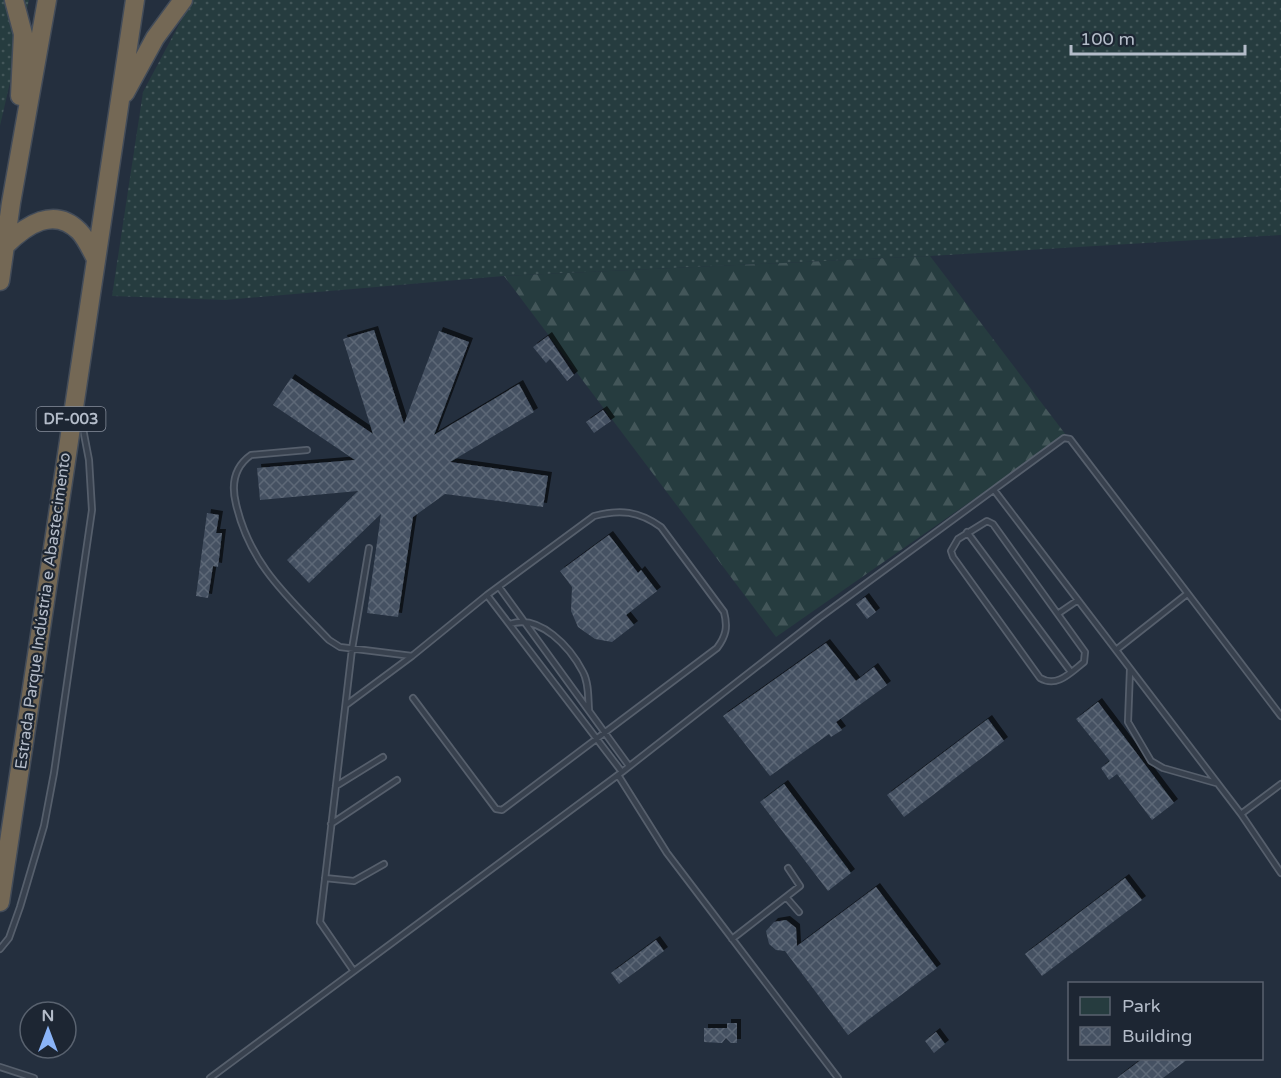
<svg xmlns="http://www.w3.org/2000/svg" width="1281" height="1078" viewBox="0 0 1281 1078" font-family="'Varela Round',sans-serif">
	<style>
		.green { fill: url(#green-dots) }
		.forest { fill: url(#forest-firs) }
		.building { fill: url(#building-cross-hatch); filter: url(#shadow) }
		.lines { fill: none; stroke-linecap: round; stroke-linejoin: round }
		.lane-casing { stroke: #565f6c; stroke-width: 8 }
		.highway-casing { stroke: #434c59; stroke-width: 21 }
		.lane { stroke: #38414e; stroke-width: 4.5 }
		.highway { stroke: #746855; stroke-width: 18 }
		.labels { text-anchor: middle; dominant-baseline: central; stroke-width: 4.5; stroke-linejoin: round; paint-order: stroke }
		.shield { fill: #1d2633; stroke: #878f9c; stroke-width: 1.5 }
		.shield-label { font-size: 15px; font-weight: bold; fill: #b4bcc9 }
		.street-label { font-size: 16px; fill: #b4bcc9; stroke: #1d2633 }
	</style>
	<defs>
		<pattern id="green-dots" width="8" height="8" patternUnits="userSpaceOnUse" patternTransform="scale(1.5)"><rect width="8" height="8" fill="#263c3f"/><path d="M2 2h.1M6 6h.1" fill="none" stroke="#435659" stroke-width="1.8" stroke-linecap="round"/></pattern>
		<pattern id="forest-firs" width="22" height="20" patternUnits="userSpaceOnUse" patternTransform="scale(1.5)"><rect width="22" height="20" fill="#263c3f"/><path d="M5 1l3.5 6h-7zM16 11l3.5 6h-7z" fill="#435659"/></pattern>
		<pattern id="building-cross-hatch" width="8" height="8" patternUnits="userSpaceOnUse" patternTransform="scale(1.5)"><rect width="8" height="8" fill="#455162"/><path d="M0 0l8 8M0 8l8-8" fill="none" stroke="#5d6877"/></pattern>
		<filter id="shadow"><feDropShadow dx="4" dy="-4" stdDeviation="0" flood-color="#0009"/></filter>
	</defs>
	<rect width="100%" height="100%" fill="#242f3e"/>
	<!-- green -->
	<path class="green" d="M 0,0 L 29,0 L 0,126 Z
		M 192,0 L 1281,0 L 1281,235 L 930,256 L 504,276 L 225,300 L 112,296 L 143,92 Z"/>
	<!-- forest -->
	<path class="forest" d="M 930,256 L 1066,435 L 776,637 L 504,276 Z"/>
	<!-- building -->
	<path class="building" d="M 374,330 L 404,424 L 439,331 L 469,342 L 434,435 L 519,384 L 534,412 L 450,462 L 548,476 L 543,507 L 445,494 L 413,517 L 398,617 L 367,613 L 381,514 L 309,583 L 287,560 L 358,491 L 260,500 L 257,468 L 355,460 L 273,405 L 291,378 L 373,434 L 343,339 Z
		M 548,336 L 574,375 L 567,381 L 550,359 L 546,363 L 533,347 Z
		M 603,410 L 611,421 L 594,433 L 586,422 Z
		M 207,513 L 219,515 L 216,533 L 222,533 L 218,567 L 213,566 L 208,598 L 196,596 Z
		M 609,535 L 638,573 L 641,570 L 657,591 L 626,615 L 634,625 L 612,642 L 595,639 L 578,627 L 571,611 L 572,587 L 560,571 Z
		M 865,597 L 876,612 L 867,619 L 856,604 Z
		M 826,643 L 856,681 L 874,667 L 887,685 L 836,722 L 842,730 L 831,737 L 829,734 L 770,776 L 723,716 Z
		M 1098,702 L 1174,803 L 1152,820 L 1117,774 L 1109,780 L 1101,768 L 1110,761 L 1076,719 Z
		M 988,719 L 1004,741 L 904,817 L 887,795 Z
		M 784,784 L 851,873 L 828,891 L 760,802 Z
		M 1125,878 L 1142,900 L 1042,976 L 1025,954 Z
		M 876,887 L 937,968 L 848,1035 L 785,951 L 776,950 L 769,944 L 766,931 L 774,922 L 786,920 L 796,928 L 797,946 Z
		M 656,940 L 664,951 L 619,984 L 611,973 Z
		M 727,1023 L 737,1023 L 737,1043 L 731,1043 L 726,1038 L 722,1043 L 704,1042 L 704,1028 L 727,1028 Z
		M 936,1032 L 945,1044 L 934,1053 L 925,1041 Z
		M 1142,1059 L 1188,1059 L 1163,1078 L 1117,1078 Z"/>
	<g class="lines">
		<!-- lane casing -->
		<g class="lane-casing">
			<path id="lane" d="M 307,450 L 251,455 C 234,467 231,484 236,504 C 250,565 288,597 329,640 L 340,647 L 412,656 L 346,705
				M 994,490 L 1241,814 L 1281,873
				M 987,521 L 993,524 L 1085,652 L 1084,662 C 1070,673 1057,688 1040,678 L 953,557 L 951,551 L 958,539 Z
				M 967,532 L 1071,672
				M 499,587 L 629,766
				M 487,595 L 622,772
				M 1059,613 L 1078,600
				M 510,624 C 540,614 570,647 583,672 C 589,683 588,698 589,710
				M 1116,650 L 1187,594
				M 412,656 L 487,595 L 594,516 C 620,509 639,511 661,527 L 724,612 C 728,627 726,636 717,648 L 502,810 L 496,809 L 413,698
				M 1130,669 L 1128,722 L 1151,761 L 1163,768 L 1216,783
				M 618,775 L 667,853 L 838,1078
				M 336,786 L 383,757
				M 1241,814 L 1281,784
				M 331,824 L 397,780
				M 325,878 L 354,881 L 384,864
				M 786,897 L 799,912
				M 732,939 L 800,886 L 788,868
				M 0,949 L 9,938 L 20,907 L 44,826 L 54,773 L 92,510 L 89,460 L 80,413
				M 353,970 L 320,922 L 352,649 L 369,548
				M 0,1067 L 34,1078
				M 210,1078 L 622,772 L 819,618 L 1064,438 L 1070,439 L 1281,716"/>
		</g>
		<!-- highway casing -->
		<g class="highway-casing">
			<path id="highway" d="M 14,0 L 23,34 L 20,96
				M 125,93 L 155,38 L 183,0
				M 6,245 C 26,225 54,206 79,231 C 86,238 91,250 96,259
				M 0,281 L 11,203 L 47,0
				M 0,902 L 135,0"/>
		</g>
		<!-- lane -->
		<use href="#lane" class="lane"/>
		<!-- highway -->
		<use href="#highway" class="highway"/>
	</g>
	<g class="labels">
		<!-- shield labels -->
		<rect class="shield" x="36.5" y="407" width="69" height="24" rx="4.5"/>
		<g class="shield-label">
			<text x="71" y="419">DF-003</text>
		</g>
		<!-- street labels -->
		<g class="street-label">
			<text transform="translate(43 611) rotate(-82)">Estrada Parque Indústria e Abastecimento</text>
		</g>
	</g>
	<!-- legend -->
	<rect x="1068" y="982" width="195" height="78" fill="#1d2633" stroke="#59626f" stroke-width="1.5"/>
	<rect x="1080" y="997" width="30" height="18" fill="#263c3f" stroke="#59626f" stroke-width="1.5"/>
	<text x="1122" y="1012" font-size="18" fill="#b4bcc9">Park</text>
	<rect x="1080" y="1027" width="30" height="18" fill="url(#building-cross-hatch)" stroke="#59626f" stroke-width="1.5"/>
	<text x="1122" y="1042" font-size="18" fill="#b4bcc9">Building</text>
	<!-- north arrow -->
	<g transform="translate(48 1030)"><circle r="28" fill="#1d2633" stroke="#59626f" stroke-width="1.5"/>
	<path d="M0-4.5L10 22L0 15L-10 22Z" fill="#8ab4f8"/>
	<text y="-9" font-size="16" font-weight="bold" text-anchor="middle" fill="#b4bcc9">N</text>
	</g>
	<!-- scale -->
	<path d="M1071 45v9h174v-9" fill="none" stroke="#b4bcc9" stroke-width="3"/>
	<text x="1080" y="45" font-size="18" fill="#b4bcc9" stroke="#1d2633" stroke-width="4.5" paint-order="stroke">100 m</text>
</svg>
